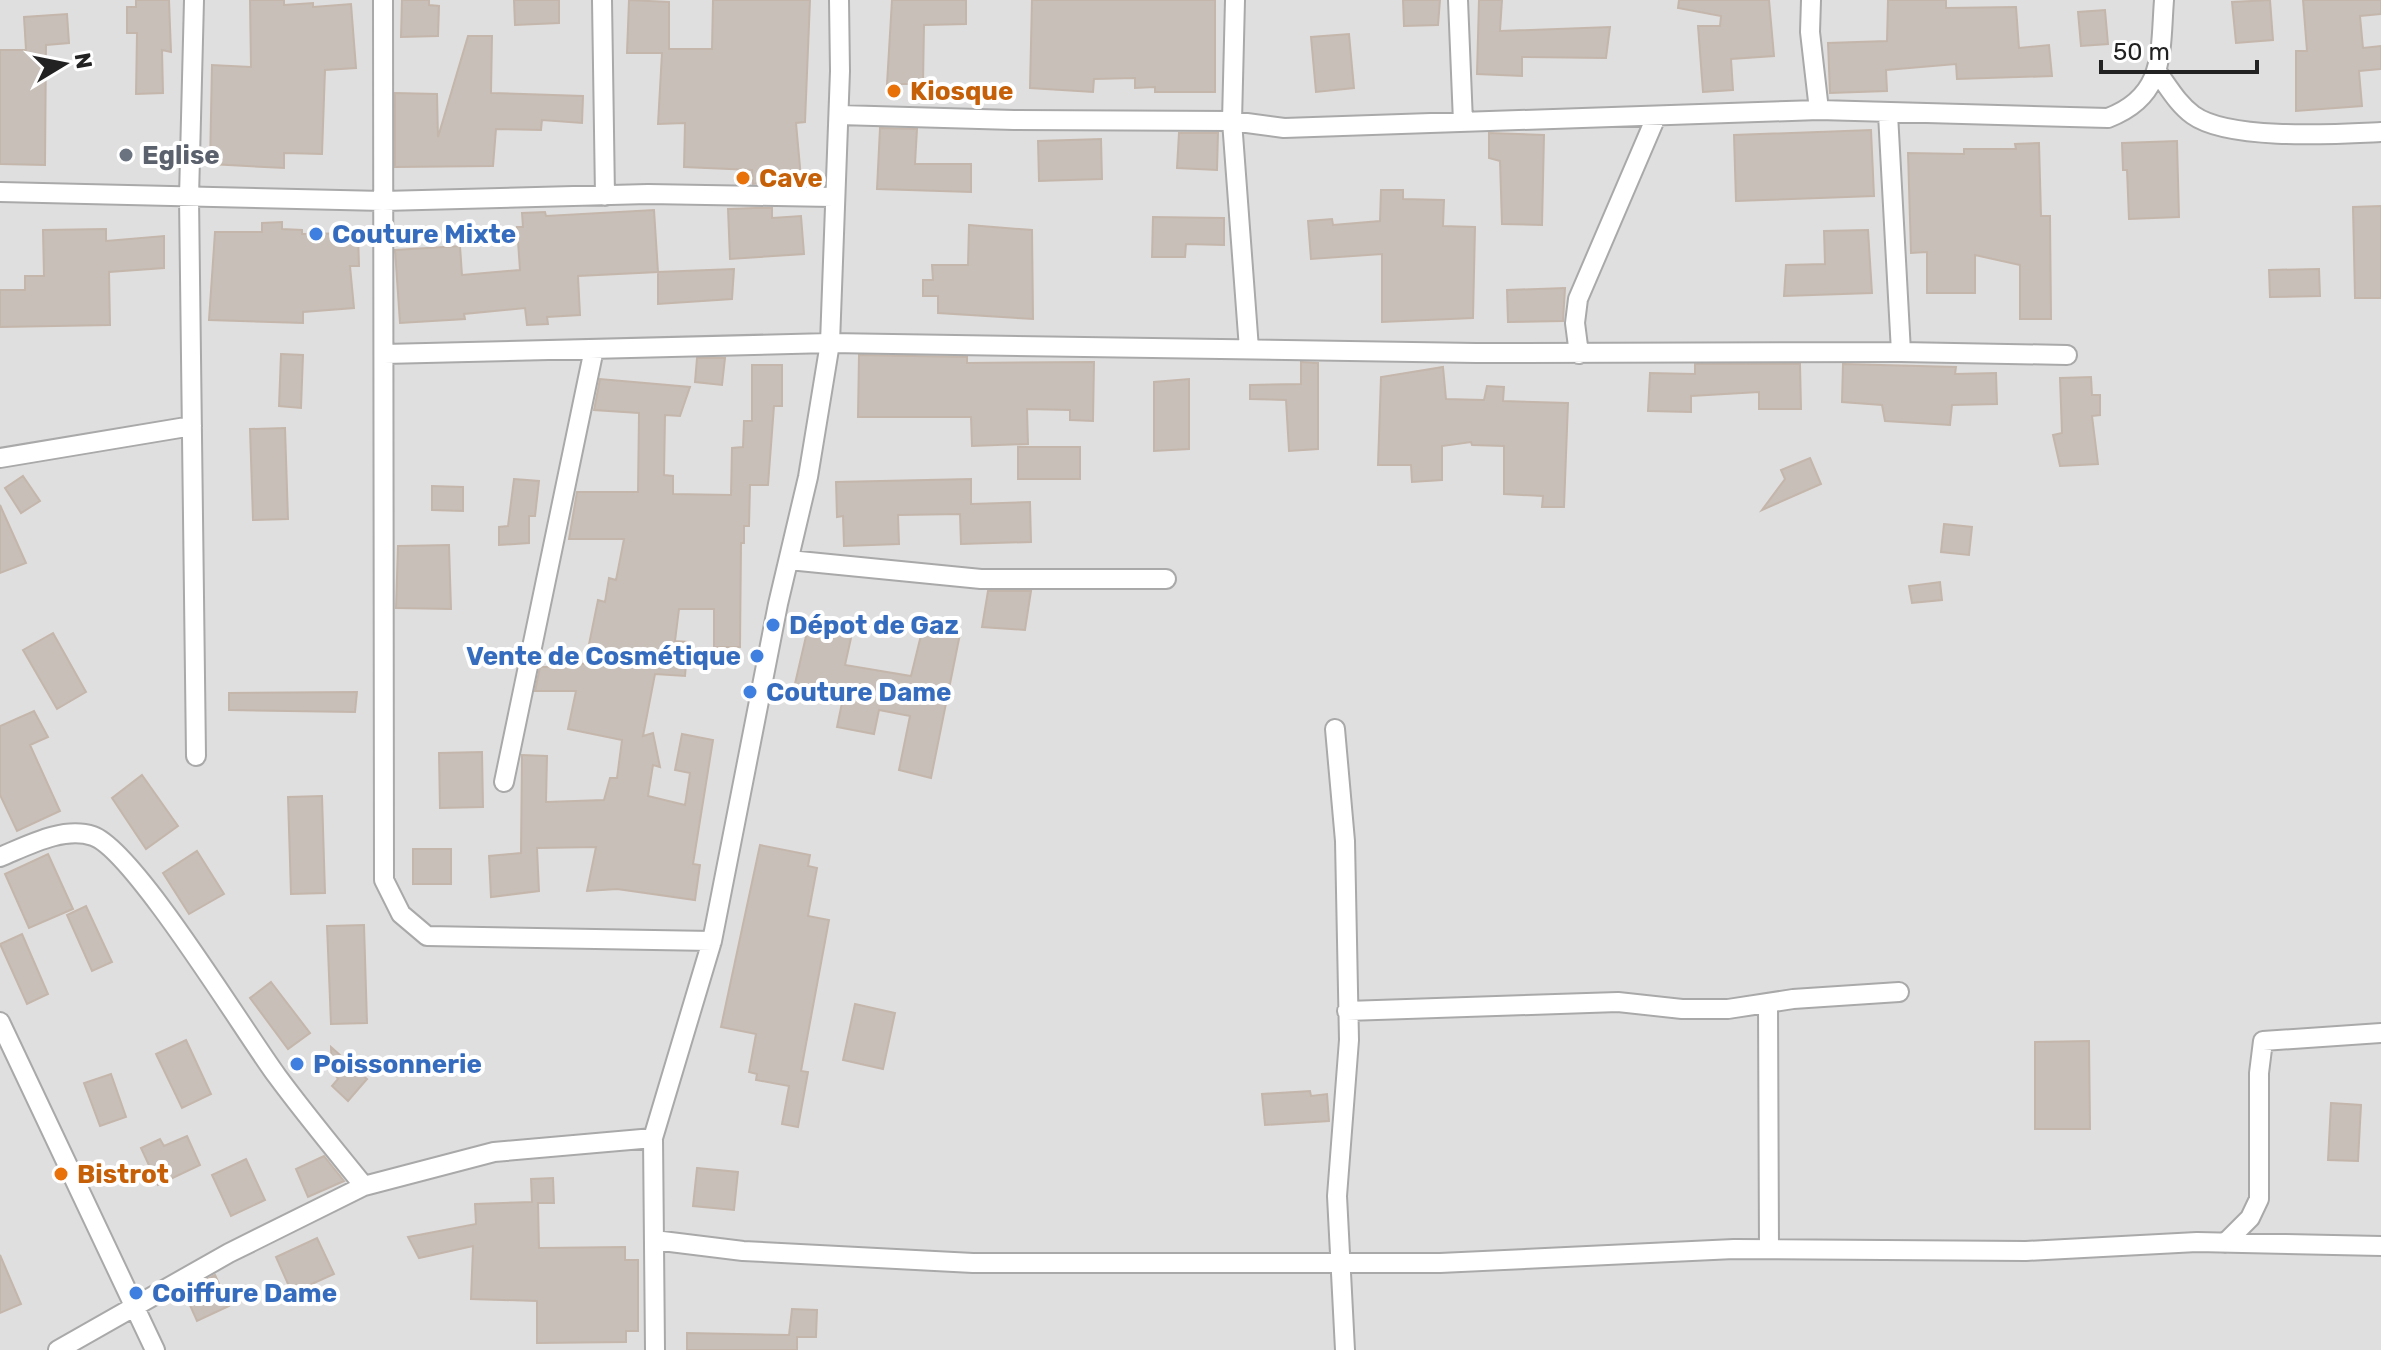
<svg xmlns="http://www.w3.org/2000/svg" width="2381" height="1350" viewBox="0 0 2381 1350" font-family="Rubik,sans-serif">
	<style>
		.residential { fill: #e0dfdf }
		.building { fill: #c7bfb8; stroke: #c4b6ab; stroke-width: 2 }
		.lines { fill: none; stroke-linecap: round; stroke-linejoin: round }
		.minor-casing { stroke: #a9a9a9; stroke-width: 22 }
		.minor { stroke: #fff; stroke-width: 18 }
		.food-dot { fill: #e8710a; stroke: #fff; stroke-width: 3 }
		.worship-dot { fill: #6b7280; stroke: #fff; stroke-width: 3 }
		.shop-dot { fill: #3f7fe0; stroke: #fff; stroke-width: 3 }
		.labels { text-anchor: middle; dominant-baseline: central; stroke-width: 8; stroke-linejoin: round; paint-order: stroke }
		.food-label { font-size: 26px; font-weight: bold; fill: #c56008; stroke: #fff; text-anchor: start }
		.worship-label { font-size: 26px; font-weight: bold; fill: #5b616d; stroke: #fff; text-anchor: start }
		.shop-label { font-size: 26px; font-weight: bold; fill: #366cbe; stroke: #fff; text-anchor: start }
	</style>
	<rect width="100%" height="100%" fill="#f2efe9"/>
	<!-- residential -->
	<path class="residential" d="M 0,0 L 2381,0 L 2381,1350 L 0,1350 Z"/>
	<!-- building -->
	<path class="building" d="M 136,0 L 169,0 L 171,52 L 162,50 L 163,93 L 136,94 L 137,33 L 127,33 L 127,7 L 136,7 Z
		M 250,0 L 284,0 L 284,5 L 313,3 L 313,7 L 351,4 L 356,68 L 325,70 L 322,154 L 284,153 L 284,168 L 210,164 L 212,65 L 251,67 Z
		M 402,0 L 429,0 L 429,5 L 439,6 L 438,36 L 401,37 Z
		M 514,0 L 559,0 L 559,23 L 515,25 Z
		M 629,0 L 669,2 L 669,49 L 712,49 L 713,0 L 810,0 L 805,122 L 796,123 L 801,178 L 753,184 L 752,170 L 684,167 L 685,123 L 658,124 L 662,53 L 627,53 Z
		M 892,0 L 966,0 L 966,24 L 924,25 L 923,84 L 887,84 Z
		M 1032,0 L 1215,0 L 1215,92 L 1155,92 L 1155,87 L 1135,88 L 1135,78 L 1094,79 L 1093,92 L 1030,88 Z
		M 1403,0 L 1440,0 L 1438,25 L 1404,26 Z
		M 1479,0 L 1502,0 L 1500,31 L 1610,27 L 1606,58 L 1522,57 L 1522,76 L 1477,74 Z
		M 1679,0 L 1769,0 L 1774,56 L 1731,59 L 1733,90 L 1703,92 L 1698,26 L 1720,26 L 1721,16 L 1678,8 Z
		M 1888,0 L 1946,0 L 1946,8 L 2016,7 L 2019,48 L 2049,45 L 2052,76 L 1957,79 L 1956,64 L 1886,70 L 1887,91 L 1830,93 L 1828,43 L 1887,41 Z
		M 2270,0 L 2273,40 L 2236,43 L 2232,2 Z
		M 2303,0 L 2381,0 L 2381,14 L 2360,16 L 2363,48 L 2381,46 L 2381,69 L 2359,71 L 2362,106 L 2296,111 L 2296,51 L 2307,51 Z
		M 2105,10 L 2108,44 L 2081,46 L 2078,12 Z
		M 67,14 L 69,43 L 46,45 L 45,165 L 0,164 L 0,50 L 26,50 L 24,17 Z
		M 1349,34 L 1354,88 L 1316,92 L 1311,37 Z
		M 468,36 L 492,36 L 491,93 L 583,96 L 582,123 L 542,120 L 541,130 L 496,129 L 493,166 L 395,167 L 395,93 L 437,94 L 438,137 Z
		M 880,128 L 917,129 L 915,164 L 971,164 L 971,192 L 877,189 Z
		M 1871,130 L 1874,196 L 1736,201 L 1734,135 Z
		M 1179,133 L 1218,133 L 1217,170 L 1177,168 Z
		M 1489,133 L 1544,135 L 1542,225 L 1502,224 L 1500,161 L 1489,158 Z
		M 1101,139 L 1102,179 L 1039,181 L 1038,141 Z
		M 2177,141 L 2179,217 L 2129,219 L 2127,170 L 2123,170 L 2122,143 Z
		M 2039,143 L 2041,216 L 2050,216 L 2051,319 L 2020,319 L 2020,265 L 1975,255 L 1975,293 L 1927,293 L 1927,252 L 1911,253 L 1908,153 L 1964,154 L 1964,149 L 2016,149 L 2015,144 Z
		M 1381,190 L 1403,190 L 1403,199 L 1444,200 L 1443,226 L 1475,227 L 1473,318 L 1382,322 L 1382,254 L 1311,259 L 1308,221 L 1332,219 L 1333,225 L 1380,221 Z
		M 2381,206 L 2381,298 L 2355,298 L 2353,207 Z
		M 755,208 L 772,208 L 772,218 L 801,216 L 804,254 L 730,259 L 728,209 Z
		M 654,210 L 658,272 L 578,276 L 580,315 L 547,317 L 548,324 L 527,325 L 525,308 L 464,314 L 465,319 L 400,323 L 395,250 L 460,246 L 462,275 L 520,270 L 517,227 L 523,227 L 522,213 L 545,212 L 546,216 Z
		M 1153,217 L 1224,218 L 1224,245 L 1186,244 L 1185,257 L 1152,257 Z
		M 282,222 L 282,229 L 302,230 L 302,234 L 358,233 L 359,266 L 350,266 L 354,308 L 303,312 L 303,323 L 209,320 L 215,232 L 262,232 L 262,223 Z
		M 969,225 L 1032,230 L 1033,319 L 938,313 L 938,296 L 923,296 L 923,280 L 933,280 L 932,265 L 968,265 Z
		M 106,229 L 106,241 L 164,236 L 164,268 L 109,272 L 110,325 L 0,327 L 0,290 L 25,290 L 25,276 L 44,276 L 43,230 Z
		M 1868,230 L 1872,293 L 1784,296 L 1786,265 L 1825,264 L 1824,231 Z
		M 734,269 L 732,299 L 658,304 L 658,272 Z
		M 2319,269 L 2320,296 L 2270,297 L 2269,270 Z
		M 1565,288 L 1563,321 L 1508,322 L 1507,290 Z
		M 281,354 L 303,355 L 301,408 L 279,406 Z
		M 859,355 L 967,357 L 967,363 L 1094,362 L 1093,421 L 1070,420 L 1070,410 L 1027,409 L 1028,444 L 972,446 L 971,417 L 858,417 Z
		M 697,358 L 725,358 L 722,385 L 695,382 Z
		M 1301,362 L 1318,363 L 1318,449 L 1289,451 L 1286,400 L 1250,399 L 1250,385 L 1301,384 Z
		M 1695,364 L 1800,364 L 1801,409 L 1759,409 L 1759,392 L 1691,396 L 1691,412 L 1648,411 L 1650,373 L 1695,374 Z
		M 1843,364 L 1956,367 L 1955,374 L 1996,373 L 1997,404 L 1952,405 L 1950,425 L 1885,421 L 1882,405 L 1842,402 Z
		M 752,365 L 782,365 L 782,406 L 774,406 L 768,485 L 750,485 L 749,526 L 744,526 L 744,543 L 741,543 L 740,647 L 714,647 L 714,609 L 679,609 L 675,641 L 688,642 L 685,676 L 655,674 L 643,736 L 653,733 L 660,767 L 653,765 L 648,796 L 685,805 L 690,773 L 675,770 L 682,734 L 713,740 L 693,864 L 700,865 L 695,900 L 617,889 L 587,891 L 596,847 L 537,848 L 539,891 L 491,897 L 489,856 L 521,853 L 522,755 L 547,756 L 546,802 L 604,800 L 610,778 L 617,778 L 622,740 L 568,729 L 576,691 L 535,691 L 540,667 L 566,667 L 568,661 L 585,664 L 598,600 L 605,602 L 609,578 L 616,580 L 624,539 L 569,539 L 577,492 L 638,492 L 639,413 L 594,410 L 600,379 L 690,387 L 680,416 L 665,415 L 664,475 L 673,476 L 673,494 L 731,495 L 732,448 L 743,447 L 744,421 L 752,421 Z
		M 1443,367 L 1446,399 L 1484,400 L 1487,386 L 1504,387 L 1503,401 L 1568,403 L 1564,507 L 1542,507 L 1543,496 L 1504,494 L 1504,446 L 1472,445 L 1471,442 L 1442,446 L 1442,480 L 1412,482 L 1411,465 L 1378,465 L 1381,377 Z
		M 2091,377 L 2092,395 L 2100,395 L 2100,415 L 2092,416 L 2098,464 L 2060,466 L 2053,435 L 2062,433 L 2060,378 Z
		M 1189,379 L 1189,449 L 1154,451 L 1154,382 Z
		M 285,428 L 288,519 L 253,520 L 250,429 Z
		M 1018,447 L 1080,447 L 1080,479 L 1018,479 Z
		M 1810,458 L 1821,484 L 1762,510 L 1785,479 L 1781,470 Z
		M 23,476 L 40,501 L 21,513 L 5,488 Z
		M 514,479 L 539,481 L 535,516 L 529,516 L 529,543 L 499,545 L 499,527 L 508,526 Z
		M 971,479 L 971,504 L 1030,502 L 1031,542 L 961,544 L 960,514 L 898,515 L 899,544 L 844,546 L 843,516 L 837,517 L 836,482 Z
		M 432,486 L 463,487 L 463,511 L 432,510 Z
		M 0,505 L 26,563 L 0,573 Z
		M 1944,524 L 1972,527 L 1969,555 L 1941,552 Z
		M 449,545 L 451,609 L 396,608 L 398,546 Z
		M 1940,582 L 1942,600 L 1912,603 L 1909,586 Z
		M 988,591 L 1031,591 L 1025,630 L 982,627 Z
		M 810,619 L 853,629 L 845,665 L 911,676 L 923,627 L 960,634 L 931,778 L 899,770 L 910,716 L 879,710 L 874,734 L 837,727 L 843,698 L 794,688 Z
		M 53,633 L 86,692 L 57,709 L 23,650 Z
		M 357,692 L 355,712 L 229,710 L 229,693 Z
		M 34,711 L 48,737 L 30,745 L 60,811 L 17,831 L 0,795 L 0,726 Z
		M 482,752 L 483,807 L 440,808 L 439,753 Z
		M 142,775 L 178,826 L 146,849 L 112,798 Z
		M 322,796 L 325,893 L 291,894 L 288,797 Z
		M 760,845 L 810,855 L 808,866 L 817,868 L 808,916 L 829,920 L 801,1071 L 808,1072 L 798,1127 L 782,1124 L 789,1086 L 756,1080 L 757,1074 L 749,1072 L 756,1034 L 721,1027 Z
		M 413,849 L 451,849 L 451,884 L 413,884 Z
		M 197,851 L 224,894 L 189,914 L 163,873 Z
		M 48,854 L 73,909 L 29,928 L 5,874 Z
		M 86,906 L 112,962 L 92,971 L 67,915 Z
		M 364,925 L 367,1023 L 331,1024 L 327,926 Z
		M 22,934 L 48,994 L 27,1004 L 0,944 Z
		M 271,982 L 310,1033 L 288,1049 L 250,998 Z
		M 855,1004 L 895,1013 L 883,1069 L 843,1060 Z
		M 186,1040 L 211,1094 L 182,1108 L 156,1054 Z
		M 2089,1041 L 2090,1129 L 2035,1129 L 2035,1042 Z
		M 331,1047 L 367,1079 L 348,1101 L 332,1086 L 338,1079 L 332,1071 Z
		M 111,1074 L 126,1117 L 100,1126 L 84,1083 Z
		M 1310,1091 L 1311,1096 L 1327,1094 L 1329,1121 L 1265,1125 L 1262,1094 Z
		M 2331,1103 L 2361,1105 L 2358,1161 L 2328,1160 Z
		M 187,1136 L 200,1165 L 158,1185 L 141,1148 L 160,1139 L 164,1146 Z
		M 324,1156 L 344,1181 L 308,1197 L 296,1169 Z
		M 246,1159 L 265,1200 L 231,1216 L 212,1175 Z
		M 697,1168 L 738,1172 L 734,1210 L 693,1206 Z
		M 553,1178 L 554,1203 L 538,1203 L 539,1248 L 625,1247 L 625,1260 L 638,1260 L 638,1331 L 626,1331 L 626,1342 L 537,1343 L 537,1301 L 471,1299 L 473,1246 L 419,1258 L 408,1237 L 476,1224 L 475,1204 L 532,1202 L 531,1179 Z
		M 317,1238 L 334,1274 L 292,1293 L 276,1257 Z
		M 0,1255 L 21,1304 L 0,1313 Z
		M 215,1275 L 229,1306 L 197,1321 L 184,1292 Z
		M 792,1309 L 817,1310 L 816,1337 L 797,1337 L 797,1350 L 687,1350 L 687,1333 L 789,1335 Z"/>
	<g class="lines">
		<!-- minor casing -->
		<g class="minor-casing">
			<path id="minor" d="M 194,0 L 189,197 L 196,756
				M 383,0 L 384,880 L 401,914 L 427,936 L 712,941
				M 602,0 L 605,196
				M 1235,0 L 1232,121 L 1249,349
				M 1458,0 L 1463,122
				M 1811,0 L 1810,32 L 1819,110
				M 2158,73 C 2169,88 2178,104 2193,115 C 2229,141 2337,134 2381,132
				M 1888,114 L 1901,352
				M 839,115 L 1014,120 L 1232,121 L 1284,128 L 1819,110 L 2108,118 C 2166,96 2160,52 2164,0
				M 0,192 L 383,201 L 648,194 L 833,197
				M 384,354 L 830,343 L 1476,353 L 1901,352 L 2067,355
				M 1579,354 L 1575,323 L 1578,299 L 1656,117
				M 0,458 L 192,426
				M 789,560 L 981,579 L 1166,579
				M 1335,729 L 1345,841 L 1349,1040 L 1337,1196 L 1345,1350
				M 504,782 L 594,349
				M 0,857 C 27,846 63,826 93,836 C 134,850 245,1033 277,1076 C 305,1114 335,1150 364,1186
				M 1768,1003 L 1769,1249
				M 1347,1011 L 1618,1002 L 1682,1009 L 1728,1009 L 1793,999 L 1899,992
				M 0,1022 L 155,1350
				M 654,1240 L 743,1251 L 973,1263 L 1440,1263 L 1734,1249 L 2026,1251 L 2197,1242 L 2381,1246
				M 2225,1243 L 2250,1218 L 2259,1199 L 2259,1073 L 2263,1041 L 2381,1033
				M 58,1350 L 229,1253 L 364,1186 L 494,1152 L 653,1138
				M 655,1350 L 653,1138 L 712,941 L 778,604 L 808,477 L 830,343 L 840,71 L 839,0"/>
		</g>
		<!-- minor -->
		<use href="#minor" class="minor"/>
	</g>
	<!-- markers -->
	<g class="food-dot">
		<circle cx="894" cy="91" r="8"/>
		<circle cx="743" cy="178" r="8"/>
		<circle cx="61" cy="1174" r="8"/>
	</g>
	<circle class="worship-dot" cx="126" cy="155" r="8"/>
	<g class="shop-dot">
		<circle cx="316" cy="234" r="8"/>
		<circle cx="773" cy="625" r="8"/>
		<circle cx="757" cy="656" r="8"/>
		<circle cx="750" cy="692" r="8"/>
		<circle cx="297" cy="1064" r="8"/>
		<circle cx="136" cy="1293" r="8"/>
	</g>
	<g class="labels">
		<!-- food labels -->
		<g class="food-label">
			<text x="910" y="91">Kiosque</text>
			<text x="759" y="178">Cave</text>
			<text x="77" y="1174">Bistrot</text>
		</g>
		<!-- worship labels -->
		<g class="worship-label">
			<text x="142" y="155">Eglise</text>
		</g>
		<!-- shop labels -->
		<g class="shop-label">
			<text x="332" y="234">Couture Mixte</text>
			<text x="789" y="625">Dépot de Gaz</text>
			<text x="741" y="656" text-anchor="end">Vente de Cosmétique</text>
			<text x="766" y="692">Couture Dame</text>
			<text x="313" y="1064">Poissonnerie</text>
			<text x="152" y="1293">Coiffure Dame</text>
		</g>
	</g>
	<!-- north arrow -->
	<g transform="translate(64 64) rotate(80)" stroke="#ffffff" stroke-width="6" paint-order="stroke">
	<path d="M0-6L14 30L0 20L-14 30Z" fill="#222222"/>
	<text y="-12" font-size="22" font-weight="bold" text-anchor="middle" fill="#222222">N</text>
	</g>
	<!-- scale -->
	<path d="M2101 60v12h156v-12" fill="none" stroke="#222222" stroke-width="4"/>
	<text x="2113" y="60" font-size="24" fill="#222222" stroke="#ffffff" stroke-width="6" paint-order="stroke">50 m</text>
</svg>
